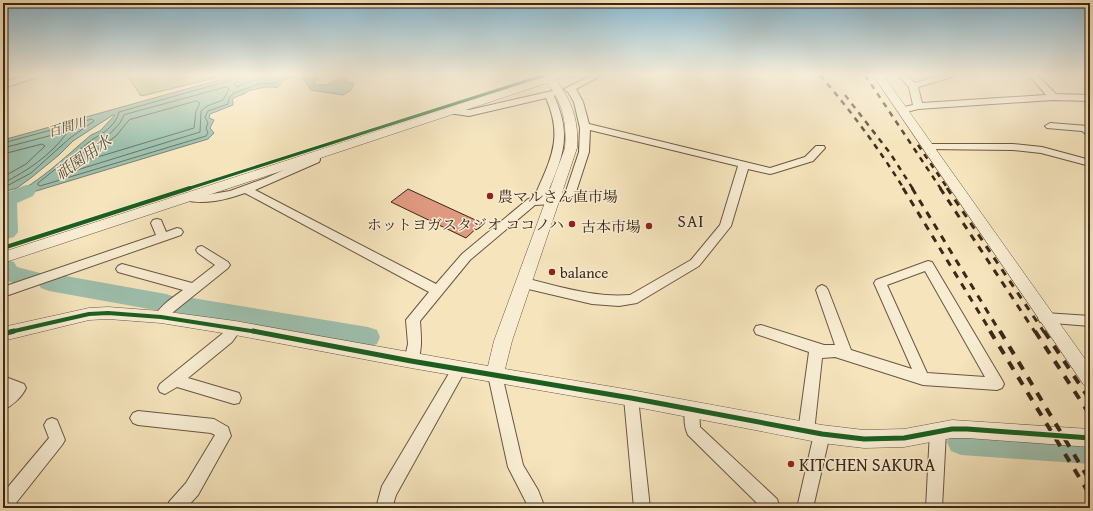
<svg xmlns="http://www.w3.org/2000/svg" width="1093" height="511" viewBox="0 0 1093 511" font-family="'Gentium Book Plus','Noto Serif JP',serif">
	<style>
		.green { fill: #bac492; stroke: #7b7655 }
		.water { fill: #9dbfad; stroke: #768271 }
		.lines { fill: none; stroke-linecap: round; stroke-linejoin: round }
		.shore { stroke: #6c7362; stroke-width: 1 }
		.river { fill: #9dbfad; fill-rule: evenodd }
		.building { fill: #df9981; stroke: #3c2718 }
		.minor-casing { stroke: #6a5641; stroke-width: 2 }
		.tertiary-casing { stroke: #6a5641; stroke-width: 1 }
		.minor { fill: #f8edd3; fill-rule: evenodd }
		.tertiary { fill: #f8edd3; fill-rule: evenodd }
		.rail-far2 { stroke: #3c2718; stroke-width: 2.5; stroke-dasharray: 5.5 5.5; stroke-linecap: butt }
		.rail-far1 { stroke: #3c2718; stroke-width: 3; stroke-dasharray: 7 7; stroke-linecap: butt }
		.rail { stroke: #3c2718; stroke-width: 4; stroke-dasharray: 9 9; stroke-linecap: butt }
		.cycleway-far2-casing { stroke: #f8edd3; stroke-width: 5 }
		.cycleway-far1-casing { stroke: #f8edd3; stroke-width: 6 }
		.cycleway-casing { stroke: #f8edd3; stroke-width: 8 }
		.cycleway-far2 { stroke: #1b5e20; stroke-width: 3 }
		.cycleway-far1 { stroke: #1b5e20; stroke-width: 4 }
		.cycleway { stroke: #1b5e20; stroke-width: 5 }
		.poi-dot { fill: #8f2418; stroke: #f8edd3; stroke-width: 1.5 }
		.labels { text-anchor: middle; dominant-baseline: central; stroke-width: 3; stroke-linejoin: round; paint-order: stroke }
		.far-water-label { font-size: 13px; font-style: italic; fill: #544d3d; stroke: #f8edd3 }
		.poi-label { font-size: 15px; fill: #3c2718; stroke: #f8edd3; text-anchor: start }
		.water-label { font-size: 16px; font-style: italic; fill: #544d3d; stroke: #f8edd3 }
		.quarter-label { font-size: 17px; letter-spacing: 1px; fill: #3c2718; stroke: #f8edd3 }
		.near-poi-label { font-size: 18px; fill: #3c2718; stroke: #f8edd3; text-anchor: start }
	</style>
	<rect width="100%" height="100%" fill="#f5e4bc"/>
	<filter id="stains"><feTurbulence type="fractalNoise" baseFrequency=".005" numOctaves="4"/><feColorMatrix values="0 0 0 0 .2 0 0 0 0 .09 0 0 0 0 .02 0 0 0 .5 -.17"/></filter>
	<radialGradient id="worn" r=".72"><stop offset=".6" stop-color="#630" stop-opacity="0"/><stop offset="1" stop-color="#630" stop-opacity=".3"/></radialGradient>
	<!-- green -->
	<path class="green" d="M 127,75 L 228,75 L 141,96 Z"/>
	<!-- water -->
	<path class="water" d="M 237,75 L 291,75 L 293,76 L 284,80 L 277,88 C 267,85 258,89 248,91 C 243,96 236,95 232,100 L 233,101 L 233,105 L 210,114 L 209,118 L 214,120 L 210,128 L 214,133 L 208,139 L 13,198 L 13,208 L 4,211 L 3,198 C 32,190 67,155 91,135 L 100,131 L 115,115 L 113,115 L 73,141 L 59,155 L 32,177 L 17,188 L 3,192 L 3,140 Z
		M 316,75 L 319,76 L 313,85 L 327,85 L 343,76 L 346,81 L 354,84 L 350,91 L 343,95 L 311,90 L 303,78 Z"/>
	<g class="lines">
		<!-- shore -->
		<path class="shore" d="M 234,75 L 234,78 L 231,80 L 119,112 C 116,125 104,133 93,139 L 38,183 L 38,185 L 40,186 L 206,136 L 208,133 L 206,128 L 208,123 L 205,117 L 208,111 L 228,104 L 229,98 L 234,93 L 259,84 L 276,83 L 282,77 L 288,75
			M 239,75 L 239,79 L 235,84 L 237,87 C 248,81 261,78 274,78 L 277,75
			M 227,87 L 229,89 L 223,100 L 207,106 L 201,111 L 200,132 L 64,174 L 61,173 L 62,170 L 96,143 L 106,138 L 120,123 L 124,115 Z
			M 197,101 L 200,103 L 196,111 L 194,128 L 91,159 L 89,158 L 89,156 L 116,136 L 129,120 Z
			M 3,143 L 92,119 L 94,121 L 70,138 L 31,173 L 3,188
			M 3,148 L 64,132 L 66,134 C 51,155 26,172 3,183
			M 3,154 L 42,144 L 45,146 L 26,164 L 3,177"/>
		<!-- river -->
		<path class="river" d="M 26,185 L 33,186 L 36,191 L 33,196 L 17,203 L 18,232 L 14,237 L 7,239 L 3,238 L 3,194 Z
			M 6,260 L 14,262 L 17,267 L 40,273 L 42,276 L 49,273 L 166,294 L 175,297 L 180,296 L 368,327 L 377,330 L 380,337 L 377,344 L 368,347 L 180,314 L 171,311 L 166,312 L 49,291 L 41,288 L 39,285 L 32,288 L 3,280 L 3,261 Z
			M 961,429 L 1090,436 L 1090,464 L 961,455 L 951,451 L 947,442 L 951,433 Z"/>
	</g>
	<!-- building -->
	<path class="building" d="M 408,189 L 482,223 L 466,238 L 391,202 Z"/>
	<g class="lines">
		<!-- minor casing -->
		<g class="minor-casing">
			<path id="minor" d="M 27,75 L 39,75 L 38,77 L 3,88 L 3,82 Z
				M 592,75 L 602,75 L 576,89 L 583,102 L 589,124 L 770,168 L 805,157 L 816,146 L 824,146 L 825,148 L 813,161 L 774,173 L 770,174 L 748,169 L 731,226 L 699,266 L 637,303 L 619,306 L 592,304 L 524,288 L 520,286 L 518,283 L 520,280 L 524,278 C 559,286 593,298 630,295 L 691,260 L 720,225 L 738,166 L 590,130 L 589,152 L 575,195 L 554,204 L 535,205 L 470,260 L 420,321 C 421,336 423,351 416,365 L 411,367 L 406,365 L 404,361 L 408,344 L 406,320 L 429,292 L 245,193 C 225,200 205,205 184,200 L 183,197 L 184,194 L 188,193 L 200,196 L 230,191 L 266,178 L 310,158 L 311,153 L 319,153 L 320,160 L 319,162 L 255,190 L 436,284 L 462,254 L 528,199 L 534,198 C 550,160 564,139 546,98 L 469,116 L 448,113 L 446,111 L 448,109 L 469,110 L 552,91 L 555,92 L 556,94 L 554,96 C 573,138 562,157 546,197 L 552,197 L 566,191 L 579,152 L 580,128 L 574,102 L 568,92 L 564,89 Z
				M 898,75 L 906,75 L 915,83 L 941,75 L 953,75 L 952,77 L 918,87 L 922,103 L 1046,95 L 1029,75 L 1037,75 L 1056,94 L 1090,95 L 1090,101 L 1053,100 L 918,109 L 903,113 L 900,112 L 898,110 L 900,108 L 913,105 L 909,87 Z
				M 1050,123 L 1088,126 L 1090,128 L 1090,136 L 1087,135 L 1082,131 L 1047,128 L 1045,126 Z
				M 929,144 L 1013,144 L 1042,147 L 1090,160 L 1090,166 L 1041,153 L 1013,150 L 925,149 L 924,147 Z
				M 157,219 L 161,220 L 166,232 L 177,228 L 181,229 L 183,232 L 181,235 L 3,297 L 3,287 L 156,235 L 151,223 L 153,220 Z
				M 202,246 L 228,262 L 230,265 L 228,268 L 172,313 C 167,319 165,323 156,321 L 154,317 C 161,305 172,298 183,290 L 118,272 L 116,269 L 118,266 L 122,264 L 192,283 L 215,265 L 198,253 L 196,250 L 198,247 Z
				M 928,261 L 932,262 L 1002,380 L 1004,384 L 1002,388 L 997,390 L 923,385 L 835,357 L 822,358 L 814,432 L 811,437 L 806,439 L 801,437 L 798,432 L 809,352 L 756,334 L 754,330 L 756,326 L 761,325 L 824,345 L 835,345 L 816,290 L 818,287 L 822,285 L 826,287 L 828,290 L 851,350 L 912,369 L 874,283 L 876,280 ZM 925,271 L 985,377 L 927,373 L 887,285 Z
				M 1045,313 L 1090,316 L 1090,326 L 1040,322 L 1038,318 L 1040,314 Z
				M 235,323 L 240,324 L 242,328 L 232,342 L 188,378 L 239,393 L 241,398 L 239,403 L 234,404 L 177,387 L 165,394 L 160,392 L 158,388 L 160,384 L 222,334 L 230,324 Z
				M 459,363 L 464,365 L 466,369 L 396,495 L 392,508 L 376,508 L 382,486 L 454,365 Z
				M 495,369 L 500,371 L 502,375 L 523,465 L 538,490 L 545,508 L 529,508 L 508,467 L 488,375 L 490,371 Z
				M 3,376 L 24,384 L 26,388 C 22,397 12,406 3,410 L 3,394 L 7,390 L 3,388 Z
				M 631,392 L 636,393 L 638,398 L 650,508 L 634,508 L 624,398 L 626,393 Z
				M 692,403 L 697,405 L 699,410 L 700,427 L 777,499 L 779,505 L 778,508 L 762,508 L 688,435 C 684,427 683,413 687,405 Z
				M 138,411 L 214,419 L 228,427 L 231,436 L 228,441 L 198,495 L 186,508 L 167,508 L 169,502 L 186,483 L 215,435 L 211,433 L 138,425 L 133,423 L 130,418 L 133,413 Z
				M 52,418 L 57,420 L 65,440 L 62,445 L 12,508 L 3,508 L 3,493 L 49,438 L 44,425 L 47,420 Z
				M 938,424 L 943,426 L 946,431 L 942,508 L 926,508 L 930,431 L 933,426 Z
				M 822,427 L 827,429 L 830,434 L 813,508 L 797,508 L 814,434 L 817,429 Z"/>
		</g>
		<!-- tertiary casing -->
		<g class="tertiary-casing">
			<path id="tertiary" d="M 540,75 L 566,75 L 565,77 L 556,80 C 572,101 579,121 577,148 L 512,341 L 505,369 L 631,390 L 822,425 L 864,430 L 904,429 L 952,420 L 1090,429 L 1090,447 L 967,438 L 952,438 L 904,447 L 864,448 L 822,443 L 631,406 L 411,368 L 235,335 L 161,323 L 108,319 L 89,320 L 3,341 L 3,327 L 89,308 L 108,307 L 161,311 L 235,321 L 488,366 L 494,341 L 565,148 C 567,124 563,102 547,83 L 3,263 L 3,252 L 542,78 Z
				M 873,75 L 883,75 L 1090,366 L 1090,388 L 1084,385 Z"/>
		</g>
		<!-- minor -->
		<use href="#minor" class="minor"/>
		<!-- tertiary -->
		<use href="#tertiary" class="tertiary"/>
		<!-- rail-far2 -->
		<path class="rail-far2" d="M 820,75 C 851,111 879,149 904,189
			M 865,75 L 941,189
			M 845,95 L 890,153 L 913,189
			M 918,145 L 948,189"/>
		<!-- rail-far1 -->
		<path class="rail-far1" d="M 903,188 L 991,332
			M 912,188 L 1000,332
			M 940,188 L 1035,332
			M 947,188 L 1044,332"/>
		<!-- rail -->
		<path class="rail" d="M 990,331 L 1090,495
			M 1000,331 L 1090,481
			M 1035,331 L 1090,415
			M 1044,331 L 1090,400"/>
		<!-- cycleway-far2 casing -->
		<g class="cycleway-far2-casing">
			<path id="cycleway-far2" d="M 187,189 L 545,75"/>
		</g>
		<!-- cycleway-far1 casing -->
		<g class="cycleway-far1-casing">
			<path id="cycleway-far1" d="M 3,248 L 190,188
				M 10,332 L 89,314 L 108,313 L 161,317 L 258,332"/>
		</g>
		<!-- cycleway casing -->
		<g class="cycleway-casing">
			<path id="cycleway" d="M 253,331 L 411,361 L 631,398 L 822,434 L 864,439 L 904,438 L 952,429 L 967,429 L 1090,438
				M 3,334 L 14,331"/>
		</g>
		<!-- cycleway-far2 -->
		<use href="#cycleway-far2" class="cycleway-far2"/>
		<!-- cycleway-far1 -->
		<use href="#cycleway-far1" class="cycleway-far1"/>
		<!-- cycleway -->
		<use href="#cycleway" class="cycleway"/>
	</g>
	<!-- sky -->
	<linearGradient id="sky" x2="0" y2="1"><stop stop-color="#8ab8d0"/><stop offset="0.51" stop-color="#faf3e1"/><stop offset="1" stop-color="#faf3e1" stop-opacity="0"/></linearGradient>
	<rect width="1093" height="146" fill="url(#sky)"/>
	<!-- markers -->
	<g class="poi-dot">
		<circle cx="490" cy="196" r="4"/>
		<circle cx="572" cy="224" r="4"/>
		<circle cx="649" cy="226" r="4"/>
		<circle cx="552" cy="272" r="4"/>
		<circle cx="791" cy="464" r="4"/>
	</g>
	<g class="labels">
		<!-- far-water labels -->
		<g class="far-water-label">
			<text transform="translate(67 127) rotate(-16)">百間川</text>
		</g>
		<!-- poi labels -->
		<g class="poi-label">
			<text x="498" y="196">農マルさん直市場</text>
			<text x="564" y="224" text-anchor="end">ホットヨガスタジオ ココノハ</text>
			<text x="641" y="226" text-anchor="end">古本市場</text>
			<text x="560" y="272">balance</text>
		</g>
		<!-- water labels -->
		<g class="water-label">
			<text transform="translate(83 157) rotate(-35)">祇園用水</text>
		</g>
		<!-- quarter labels -->
		<g class="quarter-label">
			<text x="691" y="220">SAI</text>
		</g>
		<!-- near-poi labels -->
		<g class="near-poi-label">
			<text x="799" y="464">KITCHEN SAKURA</text>
		</g>
	</g>
	<!-- margin -->
	<rect width="1093" height="511" fill="none" stroke="#f5e4bc" stroke-width="16"/>
	<rect x="4" y="4" width="1085" height="503" fill="none" stroke="#3c2718" stroke-width="2"/>
	<rect x="8" y="8" width="1077" height="495" fill="none" stroke="#3c2718"/>
	<rect width="100%" height="100%" filter="url(#stains)"/>
	<rect width="100%" height="100%" fill="url(#worn)"/>
</svg>
